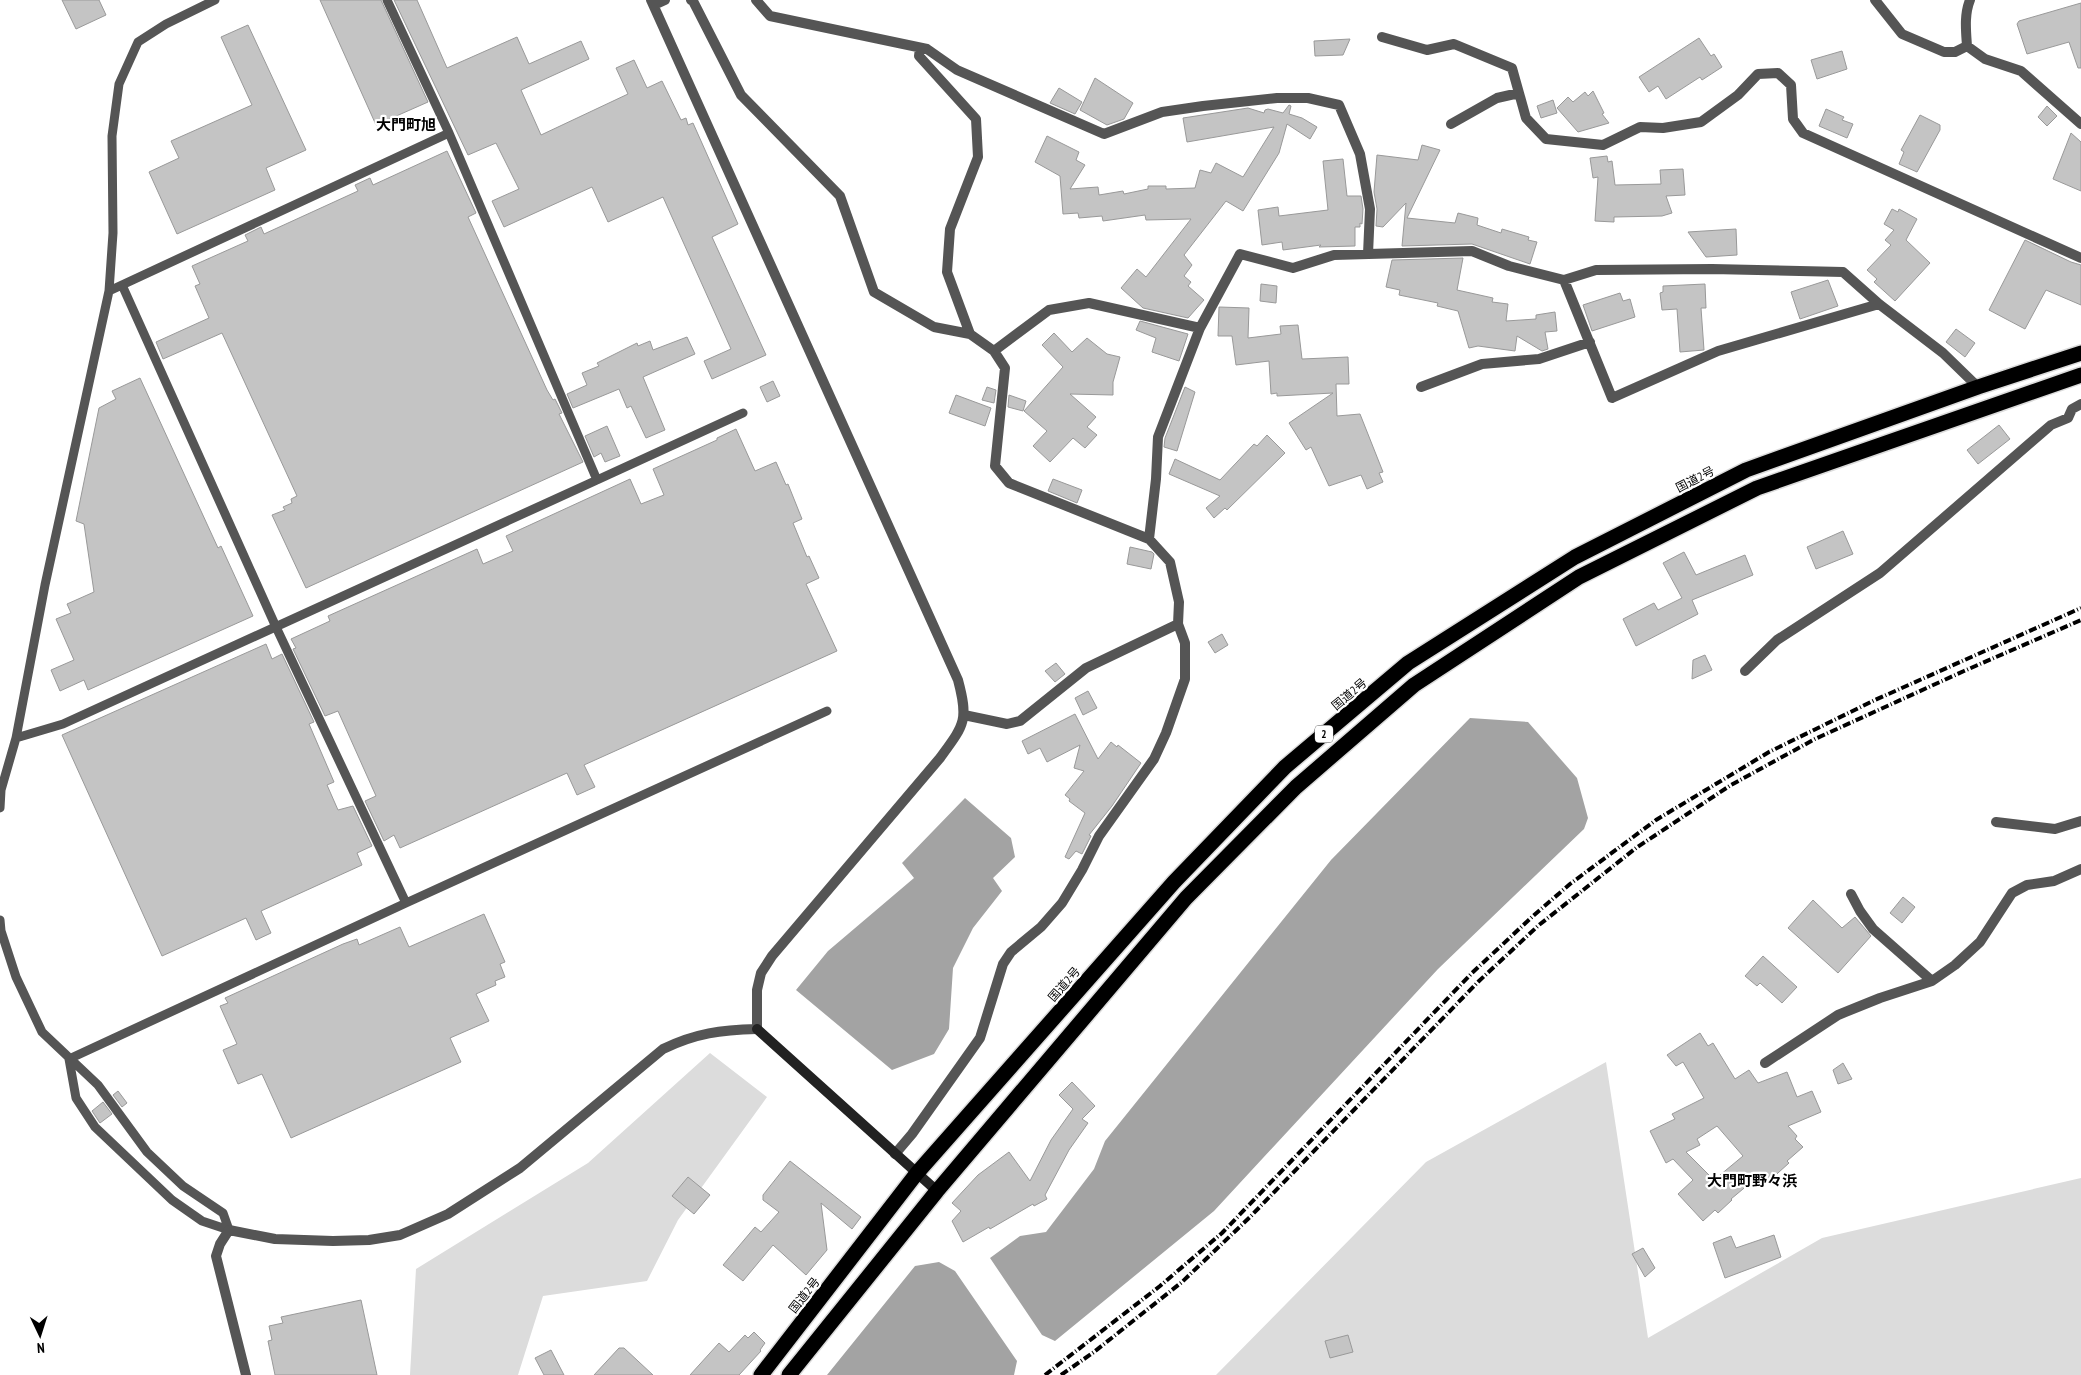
<svg xmlns="http://www.w3.org/2000/svg" width="2081" height="1375" viewBox="0 0 2081 1375" font-family="'PT Sans Narrow','Noto Sans JP',sans-serif">
	<style>
		.green { fill: #dcdcdc }
		.water { fill: #a3a3a3 }
		.building { fill: #c4c4c4; stroke: #999; fill-rule: evenodd }
		.lines { fill: none; stroke-linecap: round; stroke-linejoin: round }
		.highway-casing { stroke: #dbdbdb; stroke-width: 18 }
		.lane { stroke: #555; stroke-width: 9 }
		.street { stroke: #555; stroke-width: 10 }
		.secondary { stroke: #222; stroke-width: 10 }
		.highway { stroke: #000; stroke-width: 15 }
		.rail { stroke: #000; stroke-width: 4; stroke-dasharray: 8 2.5 1 2.5; stroke-linecap: butt }
		.labels { text-anchor: middle; dominant-baseline: central; stroke-width: 4.5; stroke-linejoin: round; paint-order: stroke }
		.shield { fill: #fff; stroke: #4c4c4c; stroke-width: 1 }
		.shield-label { font-size: 11px; font-weight: bold; fill: #000 }
		.street-label { font-size: 12px; fill: #000; stroke: #fff }
		.quarter-label { font-size: 15px; font-weight: bold; fill: #000; stroke: #fff }
	</style>
	<rect width="100%" height="100%" fill="#fff"/>
	<!-- green -->
	<path class="green" d="M 710,1053 L 767,1097 L 678,1220 L 647,1281 L 543,1296 L 518,1375 L 410,1375 L 416,1269 L 588,1163 Z
		M 1606,1062 L 1648,1338 L 1822,1238 L 2081,1178 L 2081,1375 L 1216,1375 L 1426,1162 Z"/>
	<!-- water -->
	<path class="water" d="M 1470,718 L 1528,722 L 1577,778 L 1588,818 L 1584,829 L 1438,969 L 1214,1211 L 1055,1341 L 1042,1335 L 990,1258 L 1020,1236 L 1046,1232 L 1094,1169 L 1105,1141 L 1331,860 Z
		M 965,798 L 1011,838 L 1015,857 L 993,878 L 1002,891 L 973,928 L 953,968 L 949,1029 L 934,1054 L 892,1070 L 796,990 L 828,951 L 914,878 L 902,863 Z
		M 939,1262 L 955,1271 L 1017,1361 L 1014,1375 L 827,1375 L 915,1266 Z"/>
	<!-- building -->
	<path class="building" d="M 62,0 L 99,0 L 106,15 L 76,29 Z
		M 320,0 L 381,0 L 428,102 L 376,125 Z
		M 394,0 L 417,0 L 447,68 L 517,37 L 529,64 L 581,41 L 589,59 L 521,90 L 541,135 L 628,94 L 616,68 L 634,60 L 647,88 L 662,81 L 681,120 L 686,118 L 688,125 L 693,123 L 738,224 L 712,237 L 766,355 L 712,379 L 704,361 L 731,349 L 663,197 L 608,222 L 592,187 L 504,227 L 492,201 L 519,189 L 496,143 L 468,155 Z
		M 2081,3 L 2081,68 L 2078,68 L 2069,42 L 2027,54 L 2017,24 L 2019,21 Z
		M 248,25 L 306,150 L 266,168 L 275,190 L 177,234 L 149,172 L 179,158 L 171,141 L 252,105 L 221,37 Z
		M 1699,38 L 1711,56 L 1714,54 L 1722,67 L 1702,80 L 1700,77 L 1666,99 L 1658,86 L 1649,92 L 1639,77 Z
		M 1350,39 L 1343,55 L 1315,56 L 1314,41 Z
		M 1842,51 L 1847,69 L 1817,79 L 1811,60 Z
		M 1095,78 L 1133,103 L 1124,119 L 1107,125 L 1080,110 Z
		M 1059,88 L 1082,102 L 1075,114 L 1050,103 Z
		M 1593,91 L 1604,113 L 1602,114 L 1609,123 L 1578,132 L 1557,108 L 1568,97 L 1573,102 L 1585,92 L 1588,96 Z
		M 1553,100 L 1557,113 L 1541,118 L 1537,106 Z
		M 1289,105 L 1291,106 L 1289,114 L 1302,118 L 1317,127 L 1310,139 L 1287,124 L 1279,153 L 1243,211 L 1226,201 L 1184,255 L 1192,265 L 1184,276 L 1191,282 L 1188,286 L 1204,300 L 1188,318 L 1143,308 L 1121,288 L 1137,269 L 1146,277 L 1191,219 L 1146,220 L 1145,215 L 1103,221 L 1102,216 L 1079,218 L 1078,213 L 1063,214 L 1060,176 L 1035,162 L 1047,136 L 1079,152 L 1076,160 L 1085,165 L 1070,189 L 1098,187 L 1099,195 L 1123,191 L 1124,194 L 1148,189 L 1148,186 L 1166,186 L 1166,189 L 1195,188 L 1200,170 L 1211,173 L 1216,163 L 1243,177 L 1274,127 L 1187,142 L 1183,118 L 1248,108 L 1264,113 L 1265,110 L 1268,109 L 1283,113 Z
		M 2047,106 L 2057,116 L 2047,126 L 2038,117 Z
		M 1826,109 L 1844,117 L 1842,120 L 1853,124 L 1847,138 L 1819,126 Z
		M 1920,115 L 1940,125 L 1940,130 L 1917,172 L 1899,164 L 1904,152 L 1901,150 Z
		M 2071,133 L 2081,142 L 2081,191 L 2053,179 Z
		M 1422,145 L 1440,150 L 1407,218 L 1455,223 L 1458,213 L 1478,218 L 1477,225 L 1501,233 L 1502,229 L 1529,237 L 1528,240 L 1537,242 L 1530,264 L 1472,244 L 1402,246 L 1406,203 L 1383,227 L 1376,226 L 1377,209 L 1374,192 L 1377,155 L 1418,160 Z
		M 447,151 L 476,213 L 468,217 L 547,390 L 553,400 L 555,399 L 562,413 L 559,414 L 583,462 L 306,588 L 272,515 L 285,510 L 283,507 L 292,503 L 291,499 L 297,496 L 222,333 L 163,359 L 156,342 L 209,318 L 195,286 L 200,284 L 192,266 L 248,241 L 245,235 L 261,227 L 264,234 L 358,191 L 355,185 L 370,178 L 373,185 Z
		M 1607,156 L 1608,162 L 1612,161 L 1615,185 L 1661,184 L 1660,170 L 1683,169 L 1685,195 L 1666,196 L 1672,213 L 1662,216 L 1614,217 L 1614,222 L 1595,221 L 1598,177 L 1593,178 L 1590,158 Z
		M 1343,159 L 1347,196 L 1361,196 L 1363,209 L 1362,224 L 1360,223 L 1360,227 L 1355,227 L 1355,246 L 1319,247 L 1321,245 L 1283,250 L 1282,242 L 1262,245 L 1258,210 L 1278,207 L 1279,216 L 1328,210 L 1323,161 Z
		M 1892,209 L 1898,212 L 1899,209 L 1917,219 L 1906,240 L 1930,263 L 1895,301 L 1874,282 L 1877,279 L 1867,270 L 1891,245 L 1885,240 L 1894,230 L 1884,224 Z
		M 1736,229 L 1737,255 L 1706,257 L 1688,232 Z
		M 2025,240 L 2071,262 L 2081,265 L 2081,305 L 2046,290 L 2025,329 L 1989,310 Z
		M 1463,258 L 1457,290 L 1493,298 L 1492,302 L 1508,304 L 1506,321 L 1536,319 L 1536,315 L 1555,312 L 1557,331 L 1545,332 L 1548,349 L 1542,351 L 1517,336 L 1515,351 L 1478,346 L 1469,348 L 1458,311 L 1437,306 L 1438,303 L 1399,295 L 1400,290 L 1386,287 L 1392,260 Z
		M 1828,280 L 1838,306 L 1800,319 L 1791,292 Z
		M 1261,284 L 1277,286 L 1276,303 L 1260,301 Z
		M 1705,284 L 1706,308 L 1701,308 L 1704,350 L 1680,352 L 1677,309 L 1662,310 L 1660,293 L 1663,292 L 1663,286 Z
		M 1620,293 L 1623,301 L 1630,299 L 1635,317 L 1592,331 L 1583,305 Z
		M 1219,307 L 1249,308 L 1248,338 L 1281,334 L 1280,326 L 1298,325 L 1302,359 L 1348,357 L 1349,384 L 1336,384 L 1337,416 L 1360,414 L 1383,472 L 1379,473 L 1383,482 L 1367,489 L 1361,475 L 1329,486 L 1311,447 L 1306,450 L 1289,423 L 1333,393 L 1277,396 L 1277,393 L 1271,394 L 1269,361 L 1236,365 L 1232,336 L 1218,336 Z
		M 1140,321 L 1188,334 L 1179,361 L 1152,352 L 1156,338 L 1136,330 Z
		M 1956,329 L 1975,343 L 1965,357 L 1946,342 Z
		M 1054,333 L 1072,352 L 1087,338 L 1107,354 L 1120,357 L 1113,382 L 1113,395 L 1070,394 L 1096,417 L 1087,427 L 1097,435 L 1085,448 L 1073,438 L 1050,462 L 1033,446 L 1047,431 L 1024,411 L 1063,367 L 1042,345 Z
		M 687,337 L 695,354 L 643,377 L 665,430 L 646,438 L 631,406 L 627,408 L 619,389 L 573,408 L 567,394 L 587,385 L 582,373 L 599,366 L 597,363 L 637,343 L 638,346 L 650,341 L 653,350 Z
		M 140,378 L 218,548 L 221,546 L 253,616 L 88,690 L 84,680 L 60,691 L 51,670 L 74,660 L 56,619 L 71,613 L 67,604 L 94,592 L 84,524 L 76,521 L 99,408 L 116,399 L 112,391 Z
		M 773,381 L 780,396 L 767,402 L 760,387 Z
		M 987,387 L 996,390 L 994,403 L 982,400 Z
		M 1185,387 L 1195,392 L 1177,451 L 1164,447 L 1165,438 Z
		M 956,395 L 991,408 L 985,426 L 949,413 Z
		M 1009,395 L 1026,401 L 1023,411 L 1008,407 Z
		M 1999,425 L 2010,439 L 1978,464 L 1967,450 Z
		M 607,426 L 620,456 L 605,462 L 601,453 L 594,457 L 585,436 Z
		M 736,429 L 755,471 L 776,462 L 786,485 L 788,484 L 802,519 L 793,523 L 807,557 L 809,556 L 819,578 L 806,584 L 837,651 L 584,765 L 595,787 L 577,795 L 567,773 L 400,848 L 394,835 L 384,841 L 365,801 L 376,796 L 338,711 L 325,716 L 293,649 L 296,648 L 291,639 L 330,621 L 328,616 L 477,549 L 483,564 L 513,551 L 506,536 L 630,479 L 641,504 L 664,495 L 653,469 L 717,440 L 717,438 Z
		M 1267,435 L 1285,453 L 1227,510 L 1225,508 L 1214,518 L 1206,508 L 1220,496 L 1169,474 L 1175,459 L 1220,480 L 1254,444 L 1257,446 Z
		M 1053,479 L 1082,490 L 1077,503 L 1048,491 Z
		M 1843,531 L 1853,554 L 1816,569 L 1807,547 Z
		M 1130,547 L 1152,552 L 1154,554 L 1151,569 L 1127,564 Z
		M 1684,552 L 1696,575 L 1745,555 L 1753,575 L 1692,600 L 1698,614 L 1636,646 L 1623,619 L 1654,603 L 1658,610 L 1682,598 L 1663,563 Z
		M 1222,634 L 1228,645 L 1215,653 L 1208,642 Z
		M 266,644 L 272,659 L 282,654 L 314,722 L 309,724 L 334,782 L 327,785 L 338,810 L 353,806 L 372,846 L 357,853 L 362,865 L 261,911 L 271,933 L 256,940 L 246,918 L 162,956 L 62,735 Z
		M 1705,655 L 1712,670 L 1692,679 L 1693,660 Z
		M 1056,663 L 1065,674 L 1055,682 L 1045,671 Z
		M 1088,691 L 1097,708 L 1083,715 L 1075,698 Z
		M 1075,714 L 1098,759 L 1111,742 L 1117,747 L 1118,745 L 1141,763 L 1112,806 L 1089,835 L 1091,836 L 1082,854 L 1076,851 L 1069,859 L 1065,857 L 1085,813 L 1069,801 L 1070,799 L 1065,795 L 1084,771 L 1074,768 L 1080,745 L 1047,762 L 1040,748 L 1028,754 L 1022,741 Z
		M 1903,897 L 1915,907 L 1902,923 L 1890,913 Z
		M 1813,900 L 1842,928 L 1855,917 L 1871,936 L 1838,973 L 1788,928 Z
		M 484,914 L 505,962 L 500,964 L 505,977 L 495,981 L 496,985 L 476,994 L 489,1021 L 450,1038 L 461,1062 L 291,1138 L 262,1074 L 238,1084 L 223,1050 L 237,1044 L 220,1006 L 228,1003 L 225,998 L 343,944 L 357,939 L 359,945 L 400,927 L 409,947 Z
		M 1763,956 L 1797,987 L 1782,1003 L 1760,983 L 1757,986 L 1745,976 Z
		M 1700,1033 L 1708,1046 L 1713,1043 L 1735,1079 L 1749,1070 L 1758,1083 L 1787,1072 L 1797,1097 L 1812,1091 L 1821,1112 L 1788,1126 L 1797,1136 L 1795,1139 L 1803,1147 L 1787,1161 L 1789,1163 L 1768,1182 L 1761,1174 L 1731,1199 L 1732,1200 L 1718,1213 L 1715,1210 L 1703,1221 L 1678,1194 L 1693,1180 L 1673,1159 L 1666,1163 L 1650,1131 L 1675,1119 L 1672,1114 L 1704,1098 L 1683,1062 L 1676,1066 L 1667,1055 ZM 1717,1126 L 1743,1156 L 1714,1180 L 1686,1152 L 1700,1145 L 1697,1139 Z
		M 1843,1063 L 1852,1079 L 1838,1084 L 1833,1070 Z
		M 1072,1082 L 1095,1106 L 1082,1119 L 1088,1123 L 1069,1150 L 1045,1195 L 1047,1199 L 1034,1206 L 1033,1204 L 990,1229 L 989,1227 L 963,1242 L 952,1221 L 961,1211 L 952,1203 L 978,1175 L 1009,1152 L 1030,1181 L 1051,1140 L 1073,1109 L 1059,1095 Z
		M 118,1091 L 127,1103 L 122,1107 L 113,1095 Z
		M 103,1102 L 112,1114 L 100,1123 L 92,1111 Z
		M 790,1161 L 861,1217 L 852,1229 L 821,1203 L 827,1250 L 806,1275 L 773,1245 L 743,1281 L 723,1265 L 755,1227 L 761,1232 L 779,1212 L 763,1200 L 763,1195 Z
		M 688,1177 L 710,1195 L 694,1214 L 672,1196 Z
		M 1774,1235 L 1781,1257 L 1725,1278 L 1713,1243 L 1731,1236 L 1736,1248 Z
		M 1643,1248 L 1655,1268 L 1645,1277 L 1632,1254 Z
		M 361,1300 L 377,1375 L 275,1375 L 268,1341 L 272,1340 L 269,1326 L 283,1323 L 281,1317 Z
		M 754,1332 L 765,1343 L 760,1350 L 761,1351 L 739,1375 L 690,1375 L 719,1343 L 729,1352 L 745,1335 L 748,1338 Z
		M 1348,1335 L 1353,1352 L 1330,1358 L 1325,1341 Z
		M 619,1348 L 624,1348 L 653,1375 L 594,1375 Z
		M 551,1350 L 564,1375 L 544,1375 L 535,1358 Z"/>
	<g class="lines">
		<!-- highway casing -->
		<g class="highway-casing">
			<path id="highway" d="M 761,1375 L 917,1173 L 1174,882 L 1285,767 L 1408,663 L 1575,557 L 1746,470 L 1978,387 L 2081,353
				M 789,1375 L 937,1191 L 1186,898 L 1296,787 L 1414,685 L 1579,577 L 1757,488 L 2081,375"/>
		</g>
		<!-- lane -->
		<path class="lane" d="M 109,291 L 449,133
			M 597,480 L 743,413
			M 16,738 L 63,724 L 597,480 L 449,133 L 387,0
			M 0,808 L 1,790 L 16,738 L 45,585 L 109,291 L 113,233 L 112,136 L 119,84 L 138,42 L 166,24 L 215,0
			M 406,903 L 827,711
			M 0,920 L 1,931 L 16,977 L 42,1032 L 98,1085 L 147,1152 L 183,1186 L 223,1213 L 229,1230
			M 69,1059 L 406,903 L 276,627 L 122,285
			M 69,1059 L 76,1098 L 95,1127 L 172,1200 L 202,1221 L 229,1230"/>
		<!-- street -->
		<path class="street" d="M 691,0 L 693,1 L 741,95 L 840,196 L 874,292 L 934,327 L 970,334 L 994,351 L 1005,368 L 995,466 L 1009,483 L 1149,539 L 1170,562 L 1179,602 L 1178,624 L 1086,668 L 1020,721 L 1007,724 L 964,715
			M 756,0 L 770,16 L 927,49 L 957,70 L 1104,134 L 1162,112 L 1203,106 L 1277,98 L 1308,98 L 1339,105 L 1360,154 L 1370,209 L 1368,254
			M 1875,0 L 1902,34 L 1944,52 L 1955,52 L 1967,46 L 1985,59 L 2021,71 L 2081,124
			M 654,5 L 665,0
			M 1382,37 L 1427,50 L 1454,44 L 1512,68 L 1519,93
			M 1967,46 C 1966,31 1964,15 1970,0
			M 920,48 L 919,56 L 976,119 L 978,157 L 950,229 L 947,272 L 970,334
			M 1451,124 L 1497,98 L 1519,93 L 1526,118 L 1546,139 L 1603,145 L 1640,127 L 1663,128 L 1701,122 L 1738,95 L 1758,74 L 1778,73 L 1791,85 L 1793,119 L 1803,133 L 2081,258
			M 1564,280 L 1612,398 L 1718,351 L 1879,304
			M 994,351 L 1049,310 L 1089,303 L 1200,328
			M 1421,387 L 1482,364 L 1539,359 L 1590,342
			M 1149,539 L 1156,479 L 1158,437 L 1200,328 L 1240,254 L 1293,268 L 1334,255 L 1472,251 L 1509,266 L 1564,280 L 1596,270 L 1712,269 L 1843,272 L 1879,304 L 1943,353 L 1978,387
			M 1745,671 L 1777,640 L 1880,573 L 2051,425 L 2068,418 L 2072,409 L 2081,404
			M 1996,822 L 2055,829 L 2081,821
			M 1851,894 L 1860,911 L 1873,929 L 1932,981
			M 1765,1063 L 1838,1015 L 1880,998 L 1932,981 L 1955,965 L 1980,942 L 2012,893 L 2027,885 L 2054,881 L 2081,869
			M 895,1154 L 912,1134 L 980,1038 L 1003,964 L 1011,952 L 1041,927 L 1062,903 L 1082,870 L 1099,836 L 1154,759 L 1166,733 L 1185,679 L 1185,643 L 1178,624
			M 246,1375 L 216,1256 L 220,1244 L 229,1230 L 275,1239 L 333,1241 L 369,1240 L 400,1235 L 448,1214 L 520,1168 L 663,1049 C 696,1033 721,1030 757,1029 L 757,990 L 761,973 L 772,956 L 940,758 C 964,725 969,721 958,680 L 651,0"/>
		<!-- secondary -->
		<path class="secondary" d="M 757,1029 L 937,1191"/>
		<!-- highway -->
		<use href="#highway" class="highway"/>
		<!-- rail -->
		<path class="rail" d="M 1045,1375 L 1160,1286 L 1222,1233 L 1472,973 L 1533,916 L 1570,884 L 1656,820 L 1769,752 L 1875,700 L 2081,608
			M 1061,1375 L 1094,1352 L 1182,1282 L 1250,1217 L 1479,981 L 1539,925 L 1636,848 L 1731,785 L 1815,739 L 1964,671 L 2081,620"/>
	</g>
	<g class="labels">
		<!-- shield labels -->
		<rect class="shield" x="1315" y="725.5" width="18" height="17" rx="4"/>
		<g class="shield-label">
			<text x="1324" y="734">2</text>
		</g>
		<!-- street labels -->
		<g class="street-label">
			<text transform="translate(1695 479) rotate(-27)">国道2号</text>
			<text transform="translate(1349 694) rotate(-40)">国道2号</text>
			<text transform="translate(1064 984) rotate(-49)">国道2号</text>
			<text transform="translate(804 1295) rotate(-52)">国道2号</text>
		</g>
		<!-- quarter labels -->
		<g class="quarter-label">
			<text x="406" y="124">大門町旭</text>
			<text x="1752" y="1180">大門町野々浜</text>
		</g>
	</g>
	<!-- north arrow -->
	<g transform="translate(40 1335) rotate(176)" stroke="#ffffff" stroke-width="4" paint-order="stroke">
	<path d="M0-4L9 19L0 12L-9 19Z" fill="#000000"/>
	<text y="-8" font-size="14" font-weight="bold" text-anchor="middle" fill="#000000">N</text>
	</g>
</svg>
